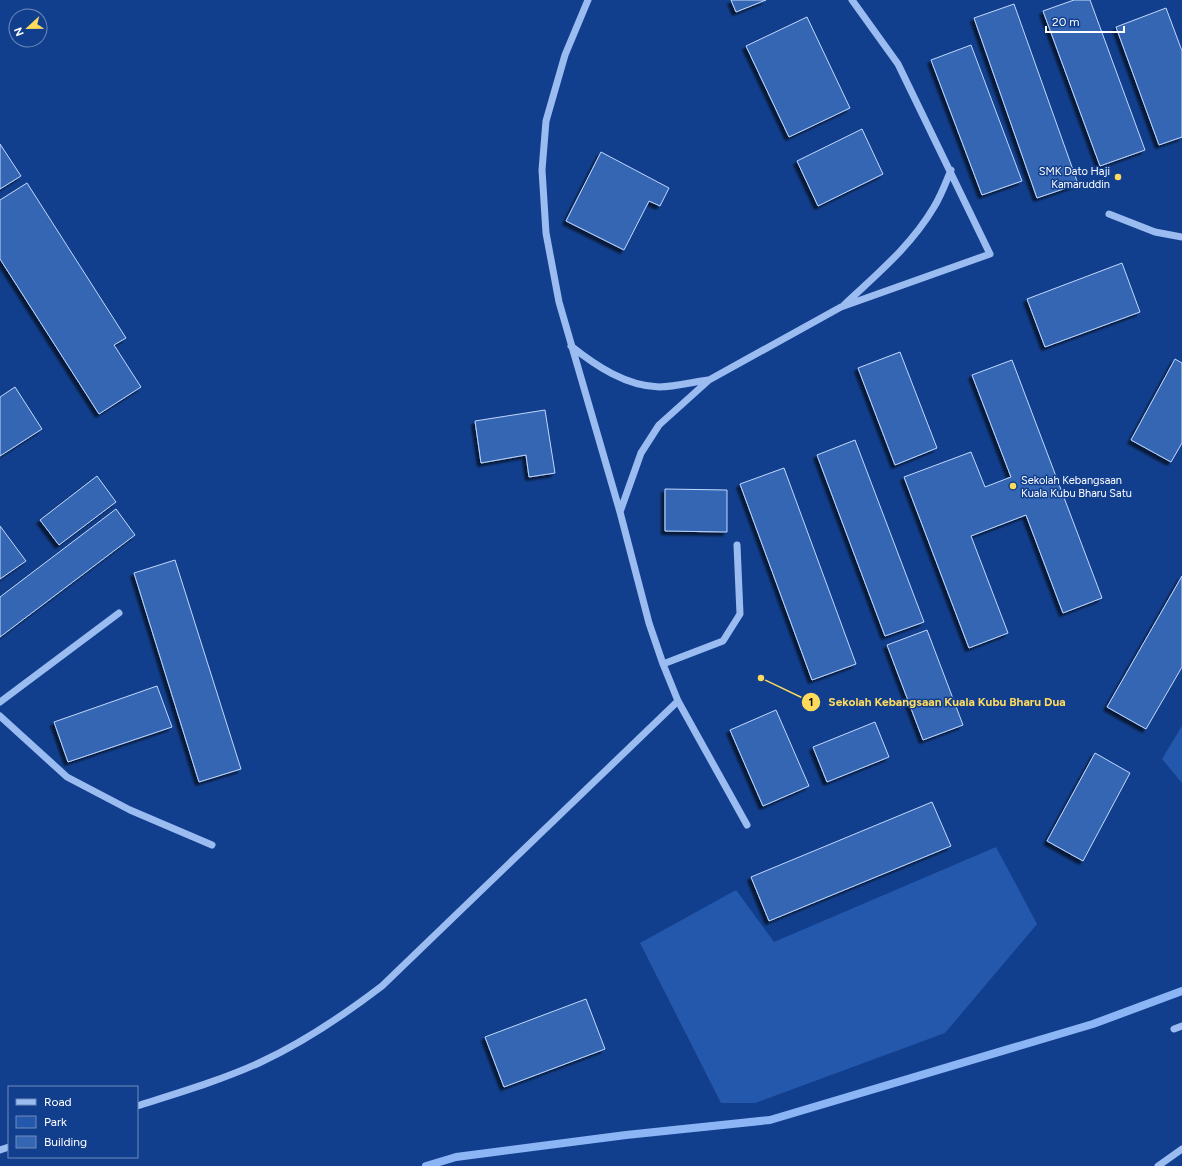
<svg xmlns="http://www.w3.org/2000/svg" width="1182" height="1166" viewBox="0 0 1182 1166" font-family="Figtree,sans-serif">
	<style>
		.green { fill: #2458ac }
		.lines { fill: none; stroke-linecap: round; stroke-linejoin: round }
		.stream { stroke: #8cb5f5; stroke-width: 8 }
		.building { fill: #3566b4; stroke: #c1d8fc; filter: url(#shadow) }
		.minor { stroke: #9abcf1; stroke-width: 7 }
		.poi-dot { fill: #ffdb5b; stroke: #123f8d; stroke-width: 1.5 }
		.labels { text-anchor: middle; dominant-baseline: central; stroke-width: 3; stroke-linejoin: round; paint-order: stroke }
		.poi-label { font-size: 11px; fill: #fff; stroke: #123f8d; text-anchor: end }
		.leader { fill: none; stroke: #ffdb5b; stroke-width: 1.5 }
		.callout-dot { fill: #ffdb5b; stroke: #123f8d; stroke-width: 1.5 }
		.mark-label { font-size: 12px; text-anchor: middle; font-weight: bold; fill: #111 }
		.callout-label { font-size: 12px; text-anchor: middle; font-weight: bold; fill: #ffdb5b; stroke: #123f8d; stroke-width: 3; stroke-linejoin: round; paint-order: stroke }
	</style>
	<defs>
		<filter id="shadow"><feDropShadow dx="-3.5" dy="3.5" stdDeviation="1" flood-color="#0009"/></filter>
	</defs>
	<rect width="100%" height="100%" fill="#123f8d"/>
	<!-- green -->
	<path class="green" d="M 1182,726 L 1182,783 L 1162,759 Z
		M 996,847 L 1037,924 L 945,1033 L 755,1103 L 721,1103 L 640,943 L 736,890 L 774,942 Z"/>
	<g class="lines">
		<!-- stream -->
		<path class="stream" d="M 426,1166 L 456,1157 L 626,1135 L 770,1120 L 1093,1024 L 1182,991"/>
	</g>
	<!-- building -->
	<path class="building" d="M 731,0 L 766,0 L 736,12 Z
		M 1074,0 L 1090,0 L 1145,150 L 1100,166 L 1043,11 Z
		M 1014,4 L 1078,184 L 1037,198 L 974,18 Z
		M 1166,8 L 1182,51 L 1182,137 L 1159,145 L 1116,27 Z
		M 807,17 L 850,108 L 789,137 L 746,46 Z
		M 971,45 L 1022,181 L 982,195 L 931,60 Z
		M 862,129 L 883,174 L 818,206 L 797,161 Z
		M 0,144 L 21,176 L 0,189 Z
		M 601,152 L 669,188 L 660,206 L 649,201 L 624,250 L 566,221 Z
		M 27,183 L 126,338 L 114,345 L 141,387 L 99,414 L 0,259 L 0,200 Z
		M 1122,263 L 1140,312 L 1045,347 L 1027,299 Z
		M 900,352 L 937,448 L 895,465 L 858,368 Z
		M 1175,359 L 1182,363 L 1182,443 L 1171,462 L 1131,440 Z
		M 1012,360 L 1102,598 L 1063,613 L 1026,515 L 971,536 L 1008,633 L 969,648 L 904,477 L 971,452 L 985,487 L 1011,477 L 972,375 Z
		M 15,387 L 42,429 L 0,456 L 0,397 Z
		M 545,410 L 555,473 L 529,477 L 526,455 L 481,463 L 475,421 Z
		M 855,440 L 924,622 L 885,636 L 817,455 Z
		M 784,468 L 856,664 L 812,680 L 740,484 Z
		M 97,476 L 116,502 L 59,545 L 40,520 Z
		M 665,489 L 727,490 L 727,532 L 665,531 Z
		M 116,509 L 135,535 L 0,637 L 0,597 Z
		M 0,526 L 26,561 L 0,579 Z
		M 175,560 L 241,769 L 199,782 L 134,573 Z
		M 1182,576 L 1182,667 L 1146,729 L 1107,707 Z
		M 927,630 L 963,725 L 923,740 L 887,645 Z
		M 157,686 L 172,727 L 68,762 L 54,722 Z
		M 776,710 L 809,786 L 763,806 L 730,730 Z
		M 875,722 L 889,757 L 827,782 L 813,747 Z
		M 1095,753 L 1130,773 L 1083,861 L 1047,841 Z
		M 932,802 L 951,846 L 769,921 L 751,877 Z
		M 586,999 L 605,1049 L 504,1087 L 485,1037 Z"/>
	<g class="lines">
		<!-- minor -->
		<path class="minor" d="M 588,0 L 565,55 L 546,121 L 542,170 L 546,233 L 559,302 L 620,512 L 649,623 L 663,664 L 678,701 L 747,825
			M 1109,214 L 1155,232 L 1182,237
			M 844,305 C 877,274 911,246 934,207 C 941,196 946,182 951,170
			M 571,346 C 596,366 626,386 659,387 C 675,387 693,382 708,380
			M 620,512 L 641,453 L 659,425 L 709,380 L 841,307 L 990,254 L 898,64 L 852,0
			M 663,664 L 723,641 L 740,614 L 737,545
			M 0,702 L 119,613
			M 0,716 L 67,777 L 130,810 L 212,845
			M 1174,1029 L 1182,1026
			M 137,1106 C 178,1093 222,1080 261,1062 C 304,1042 344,1015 382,986 L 678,701
			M 0,1150 L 9,1147
			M 1158,1166 L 1182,1149"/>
	</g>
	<!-- markers -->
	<g class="poi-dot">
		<circle cx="1118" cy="177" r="4"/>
		<circle cx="1013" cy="486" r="4"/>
	</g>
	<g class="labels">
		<!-- poi labels -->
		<g class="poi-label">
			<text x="1110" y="171">SMK Dato Haji<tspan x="1110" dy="13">Kamaruddin</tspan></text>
			<text x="1021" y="480" text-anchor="start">Sekolah Kebangsaan<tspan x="1021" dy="13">Kuala Kubu Bharu Satu</tspan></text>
		</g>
	</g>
	<!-- callouts -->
	<path class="leader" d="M761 678L811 702"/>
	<g class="callout-dot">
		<circle cx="761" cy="678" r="4"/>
		<circle cx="811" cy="702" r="10"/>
	</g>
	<g class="mark-label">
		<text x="811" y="706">1</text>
	</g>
	<g class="callout-label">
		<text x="947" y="706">Sekolah Kebangsaan Kuala Kubu Bharu Dua</text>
	</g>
	<!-- legend -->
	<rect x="8" y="1086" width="130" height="72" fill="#123f8d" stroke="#718cbb"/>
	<rect x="16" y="1099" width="20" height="6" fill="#9abcf1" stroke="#718cbb"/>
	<text x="44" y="1106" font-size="12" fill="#ffffff">Road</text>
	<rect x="16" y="1116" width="20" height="12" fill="#2458ac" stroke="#718cbb"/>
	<text x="44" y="1126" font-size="12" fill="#ffffff">Park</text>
	<rect x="16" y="1136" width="20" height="12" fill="#3566b4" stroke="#718cbb"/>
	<text x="44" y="1146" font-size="12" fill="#ffffff">Building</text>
	<!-- north arrow -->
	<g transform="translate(28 28) rotate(248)"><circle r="19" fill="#123f8d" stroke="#718cbb"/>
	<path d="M0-3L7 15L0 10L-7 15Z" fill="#ffdb5b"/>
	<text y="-6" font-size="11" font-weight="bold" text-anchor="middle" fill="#ffffff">N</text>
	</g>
	<!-- scale -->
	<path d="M1046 26v6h78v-6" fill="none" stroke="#ffffff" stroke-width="2"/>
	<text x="1052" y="26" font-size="12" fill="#ffffff" stroke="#123f8d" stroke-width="3" paint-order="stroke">20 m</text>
</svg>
